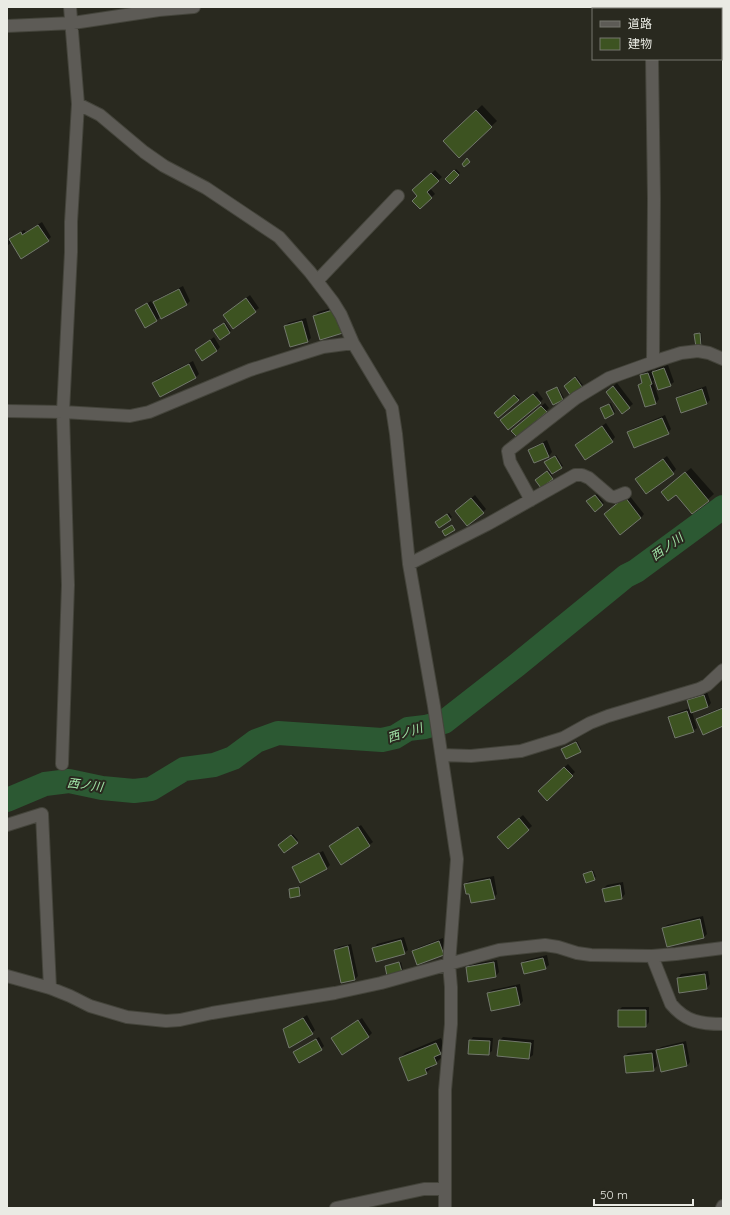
<svg xmlns="http://www.w3.org/2000/svg" width="730" height="1215" viewBox="0 0 730 1215" font-family="Quicksand,'Noto Sans JP',sans-serif">
	<rect width="100%" height="100%" fill="#29291f"/>
	<path fill="#0007" d="M482 105 497 121 459 157 445 141Z
		M456 169 460 173 450 182 447 179Z
		M435 170 442 177 430 188 435 194 420 208 419 196 414 190Z
		M42 222 51 237 48 240 12 242 7 246V236L10 240 24 230 26 232Z
		M183 286 190 301 187 304 161 316 157 320 137 310 151 301 153 304 157 299Z
		M250 295 259 308 233 327 224 315Z
		M339 306 346 329 314 316 318 312Z
		M306 318 311 338 308 341 285 327 288 323Z
		M225 322 231 331 220 338 216 329Z
		M701 332 702 344 701 345 695 334Z
		M214 337 220 347 217 351 196 350Z
		M193 361 199 374 196 377 160 395 154 383 157 379Z
		M668 365 674 382 670 385 655 380 653 381 659 399 656 403 646 406 639 385 643 381 641 376 644 372 652 370 653 372 656 369Z
		M576 376 583 385 571 394 565 386Z
		M617 383 633 404 623 412 610 389Z
		M706 386 710 400 707 403 681 412 677 398 681 395Z
		M558 387 564 398 563 399 549 391Z
		M537 391 543 399 540 402 505 417Z
		M516 395 520 398 498 416 495 413Z
		M545 403 549 408 546 411 516 427Z
		M611 403 615 412 614 414 602 407Z
		M665 415 671 429 668 433 628 432 632 429Z
		M606 423 615 437 612 441 576 445Z
		M547 440 552 452 549 456 534 462 529 450 533 447Z
		M556 455 563 466 551 474 553 477 552 479H538L550 470 547 461Z
		M667 456 676 469 673 473 640 476Z
		M691 468 714 494 693 513 676 493 668 487Z
		M597 494 604 503 595 511 588 501Z
		M475 495 486 509 483 512 460 507Z
		M629 495 644 514 641 518 605 514Z
		M449 513 452 517 439 526 438 520Z
		M707 692 711 703 708 707 692 712 697 728 693 731 669 717 673 714 690 708 688 701 691 697Z
		M723 707V725L697 719 701 716Z
		M577 741 581 749 580 751 564 748Z
		M568 764 575 772 548 799 540 791Z
		M523 815 532 826 508 847 502 833Z
		M361 825 373 842 369 845 330 846Z
		M293 834 298 840 285 852 281 844Z
		M323 851 330 865 327 868 300 881 293 867 296 864Z
		M593 870 596 877 587 882 584 874Z
		M494 876 497 894 494 898 470 893 465 884 469 881Z
		M623 882 625 894 622 898 603 889 607 885Z
		M300 886 301 894 300 895 290 889Z
		M703 916 707 934 704 937 663 928 667 925Z
		M404 937 408 950 404 953 374 948 377 944Z
		M443 938 447 951 444 954 418 964 413 951 417 948Z
		M351 944 358 976 355 979 335 950 338 947Z
		M547 955 549 965 545 968 522 963 526 960Z
		M497 960 499 972 496 976 467 968 470 964Z
		M401 962 403 970 402 971 386 967Z
		M708 971 710 984 707 988 680 992 678 978 681 974Z
		M520 984 523 1001 520 1004 488 993 492 990Z
		M622 1007H649V1022L646 1026 619 1010Z
		M307 1015 315 1030 312 1033 285 1029Z
		M362 1018 372 1033 368 1037 332 1038Z
		M319 1037 324 1046 321 1049 294 1053 298 1049Z
		M473 1037 493 1038 492 1051 488 1054 470 1041Z
		M503 1037 534 1040 533 1055 529 1058 498 1055 500 1040Z
		M441 1038 445 1048 440 1054 441 1058 436 1063 431 1065 432 1067 426 1073 400 1058 405 1053Z
		M686 1041 690 1062 687 1066 657 1050 661 1047Z
		M655 1050 657 1066 653 1070 625 1056 628 1053Z"/>
	<g fill="none" stroke-linecap="round" stroke-linejoin="round">
		<path stroke="#2c5933" stroke-width="24" d="M7 800 45 784 69 781 102 788 134 791 151 789 184 769 214 765 233 758 256 741 278 733 382 740 395 737 408 729 425 727 444 722 517 665 626 576 636 571 723 507"/>
	</g>
	<path fill="#3d5321" stroke="#72786c" d="M476 110 492 127 459 158 443 141Z
		M467 158 470 162 464 167 462 164Z
		M454 170 459 175 450 184 445 179Z
		M431 173 439 181 427 192 432 198 420 209 412 201 417 196 412 190Z
		M38 225 49 241 21 259 9 239 21 232 22 235Z
		M179 289 187 305 161 319 153 302Z
		M246 298 256 312 233 329 223 315Z
		M147 303 157 321 145 328 135 310Z
		M336 309 343 333 320 340 313 316Z
		M302 321 308 342 290 347 284 326Z
		M224 323 230 333 220 340 213 330Z
		M700 333 701 346 696 347 694 334Z
		M210 340 217 351 202 361 195 350Z
		M189 364 196 378 160 397 152 383Z
		M664 368 671 386 658 390 652 372Z
		M648 373 652 384 650 385 656 404 645 407 638 385 642 383 640 375Z
		M575 377 582 387 571 396 564 386Z
		M613 386 630 408 622 414 606 392Z
		M557 387 563 400 553 405 546 392Z
		M702 389 707 404 681 413 676 398Z
		M533 394 541 403 508 430 500 420Z
		M514 395 519 400 498 418 494 413Z
		M609 404 614 414 605 419 600 408Z
		M541 406 547 412 517 437 511 431Z
		M662 418 669 434 634 448 627 432Z
		M602 426 613 442 585 460 575 445Z
		M543 443 549 457 534 463 528 450Z
		M555 456 562 468 552 474 544 462Z
		M663 459 674 474 646 494 635 479Z
		M547 471 553 479 541 488 535 480Z
		M685 472 709 501 692 514 676 495 668 501 661 492Z
		M595 495 603 505 595 512 586 501Z
		M625 497 641 518 620 535 604 514Z
		M471 498 484 513 467 526 455 511Z
		M447 514 451 520 439 528 435 522Z
		M452 525 455 530 445 536 442 531Z
		M704 695 708 707 691 713 687 700Z
		M723 708V726L703 735 696 719Z
		M687 711 694 732 675 738 668 717Z
		M576 742 581 752 566 759 561 749Z
		M564 767 573 776 547 801 538 791Z
		M519 818 529 830 508 849 497 837Z
		M358 827 370 846 341 865 329 846Z
		M291 835 298 843 284 853 278 845Z
		M319 853 327 869 300 883 292 867Z
		M592 871 595 880 586 883 583 874Z
		M490 879 495 899 471 903 469 894H466L464 884Z
		M620 885 622 899 605 902 602 889Z
		M299 887 300 896 290 898 289 889Z
		M700 919 704 938 667 947 662 928Z
		M401 940 405 954 376 962 372 948Z
		M439 941 444 955 417 965 412 951Z
		M348 946 355 980 341 983 334 950Z
		M543 958 546 969 524 974 521 963Z
		M399 962 402 972 387 976 385 966Z
		M494 962 496 977 468 982 466 967Z
		M705 974 707 989 679 993 677 978Z
		M516 987 520 1005 491 1011 487 993Z
		M618 1010H646V1027H618Z
		M303 1018 313 1034 289 1048 283 1029Z
		M358 1020 369 1037 342 1055 331 1038Z
		M316 1039 322 1050 299 1063 293 1052Z
		M469 1040 490 1041 489 1055 468 1054Z
		M499 1040 531 1043 529 1059 497 1056Z
		M436 1043 441 1054 434 1057 437 1064 425 1069 427 1074 408 1081 399 1058Z
		M683 1044 687 1066 661 1072 656 1050Z
		M652 1053 654 1071 626 1073 624 1056Z"/>
	<g fill="none" stroke-linecap="round" stroke-linejoin="round">
		<defs>
			<path id="street" d="M652 9V7
				M7 26 73 23 159 10 194 7
				M652 59 654 199 653 362
				M78 104 100 115 144 152 164 166 206 188 279 237 310 272 333 302 341 315 353 343 392 408 396 434 409 564 434 706 457 859 449 964 451 987V1024L445 1090V1208
				M317 281 398 196
				M7 411 63 412 130 416 149 412 250 370 323 347 353 343
				M531 500 510 462 508 451 576 398 609 378 662 359 681 353 698 351 709 353 723 359
				M409 564 488 524 575 475H582L589 478 610 496 615 497 625 493
				M442 755 471 756 521 751 563 738 590 723 608 716 699 689 707 685 723 670
				M62 764 68 585 63 412 71 252V222L78 104 70 7
				M7 825 42 814 50 988
				M652 956 671 1004C686 1022 701 1024 723 1024
				M7 976 50 988 70 996 90 1006 127 1017 166 1021 180 1020 212 1013 335 993 381 983 499 950 545 945 558 947 577 953 591 955 652 956 676 954 723 948
				M336 1208 424 1189H445
				M722 1208 723 1206"/>
		</defs>
		<use href="#street" stroke="#44443b" stroke-width="14"/>
		<use href="#street" stroke="#5d5b56" stroke-width="12"/>
	</g>
	<g text-anchor="middle" stroke-width="4" stroke-linejoin="round" paint-order="stroke">
		<g font-size="12" font-style="italic" fill="#a0e4a7" stroke="#29291f">
			<text transform="translate(667 547) rotate(-36)" y="4">西ノ川</text>
			<text transform="translate(405 733) rotate(-18)" y="4">西ノ川</text>
			<text transform="translate(85 785) rotate(7)" y="4">西ノ川</text>
		</g>
	</g>
	<rect width="730" height="1215" fill="none" stroke="#eaebe4" stroke-width="16"/>
	<rect x="592" y="8" width="130" height="52" fill="#29291f" stroke="#76776e"/>
	<rect x="600" y="21" width="20" height="6" fill="#5d5b56" stroke="#76776e"/>
	<text x="628" y="28" font-size="12" fill="#eaebe4">道路</text>
	<rect x="600" y="38" width="20" height="12" fill="#3d5321" stroke="#76776e"/>
	<text x="628" y="48" font-size="12" fill="#eaebe4">建物</text>
	<path d="M594 1199v6h99v-6" fill="none" stroke="#eaebe4" stroke-width="2"/>
	<text x="600" y="1199" font-size="12" fill="#eaebe4" stroke="#29291f" stroke-width="3" paint-order="stroke">50 m</text>
</svg>
